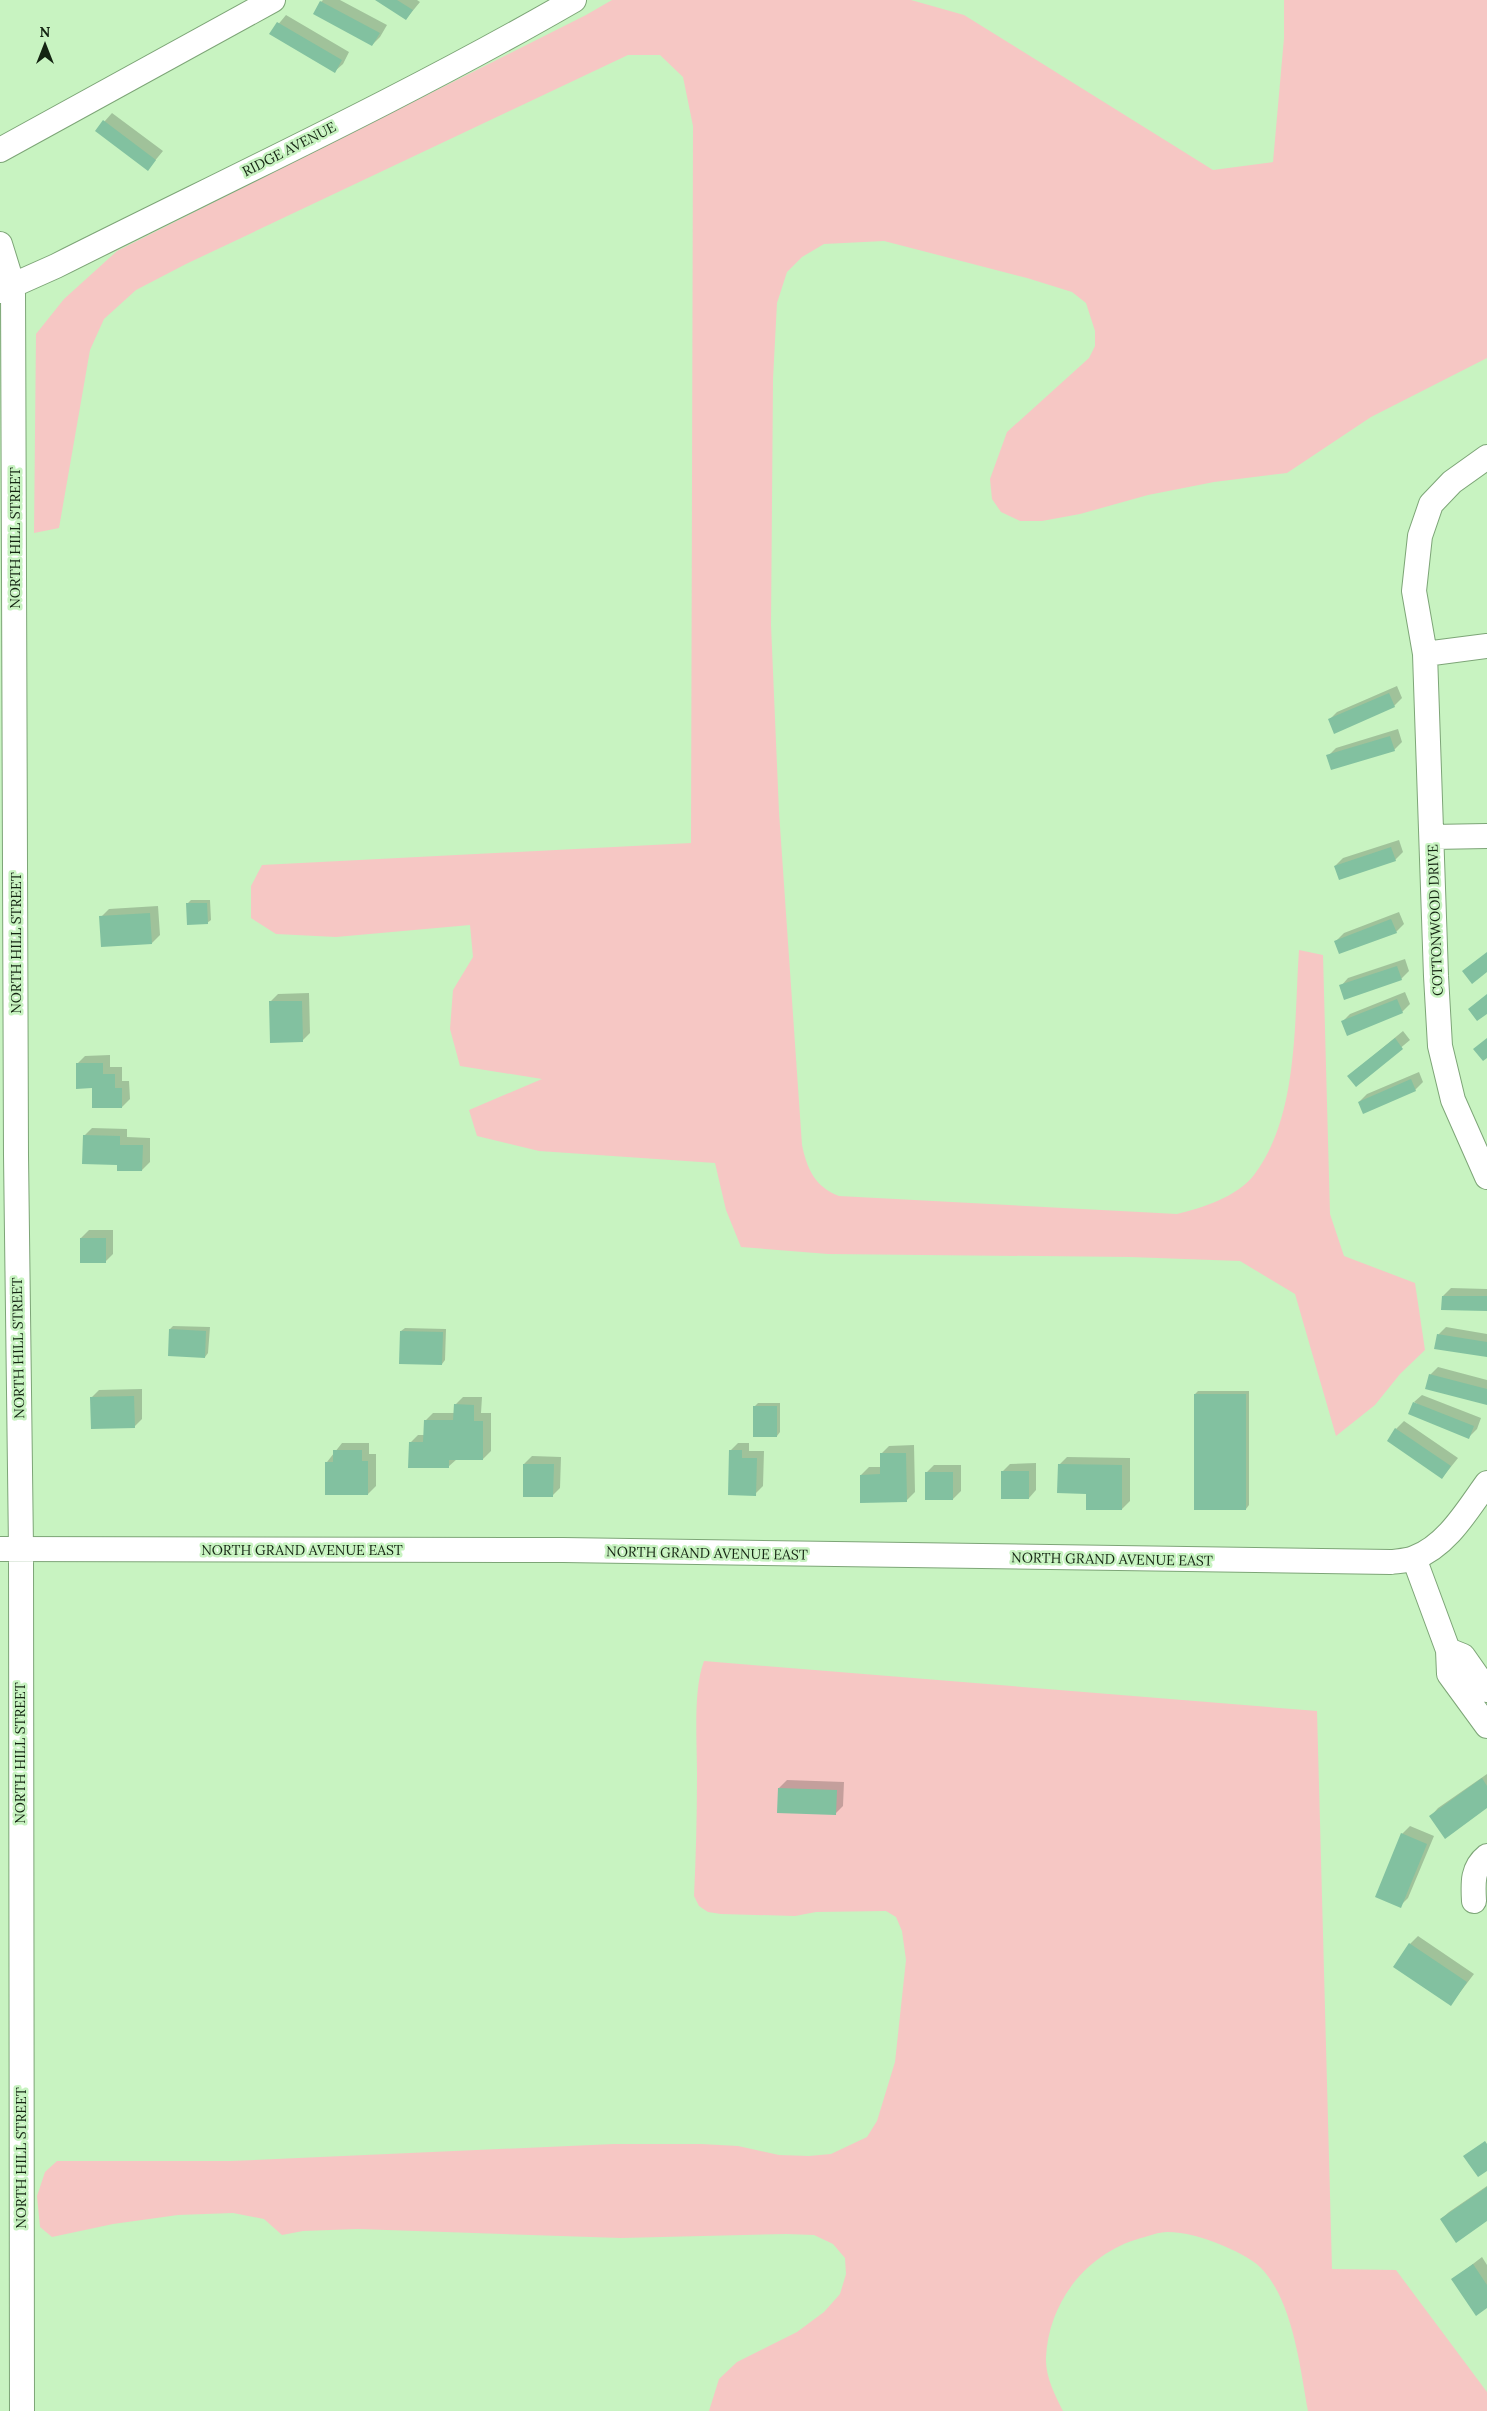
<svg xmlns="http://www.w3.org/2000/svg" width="1487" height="2411" viewBox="0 0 1487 2411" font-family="Lora,serif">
	<rect width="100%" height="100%" fill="#c8f3c1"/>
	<path fill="#f6c7c4" d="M612 0H911L964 15 1213 170 1273 162 1284 38V0H1487V358L1371 417 1287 473 1214 482 1148 495 1080 514 1042 521H1020L1001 512 992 499 990 479 1007 432 1089 358 1095 346V331L1086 303 1072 292 1027 278 884 241 824 244 802 257 787 272 777 303 773 379 771 625 779 812 802 1145C807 1169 815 1187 839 1196L1177 1214C1202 1208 1237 1197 1254 1175 1299 1116 1294 1020 1299 950L1323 955 1330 1214 1344 1256 1415 1283 1425 1350 1400 1374 1375 1405 1336 1436 1295 1294 1240 1261 1130 1257 828 1254 741 1247 726 1210 715 1163 539 1151 477 1136 469 1110 542 1079 460 1066 450 1029 453 990 473 957 470 925 336 937 276 934 251 918V886L262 865 691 843 693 126 683 77 660 55H628L186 264 136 290 104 319 90 350 59 528 34 533 36 334 64 299 117 251 586 15Z
		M704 1661 1317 1711 1332 2269 1396 2270 1487 2392V2411H1308C1300 2367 1293 2301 1261 2268 1250 2257 1233 2250 1219 2244 1202 2237 1185 2232 1167 2232 1159 2232 1149 2236 1141 2238 1087 2253 1049 2301 1046 2357 1045 2376 1055 2395 1063 2411H709L719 2379 737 2362 797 2332 824 2312 840 2294 846 2274 845 2258 833 2244 814 2235 786 2234 621 2238 358 2229 303 2231 282 2235 264 2219 233 2213 178 2215 113 2224 52 2237 40 2227 37 2196 45 2172 57 2161H231L614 2144H701L738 2146 779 2155 809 2156 831 2154 867 2137 877 2121 895 2062 906 1960 902 1931 896 1917 886 1911 816 1912 795 1916 721 1914 708 1912 699 1906 694 1896C696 1855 697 1814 697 1773 697 1741 693 1690 704 1661Z"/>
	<path fill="#0003" d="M323 0H340L387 25 380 37 372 45 321 2Z
		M377 0H417L420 2 406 19Z
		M286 15 349 52 343 64 335 71 271 33Z
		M112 113 163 151 148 169 97 130Z
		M1397 686 1402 698 1394 706 1329 720 1337 712Z
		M1398 729 1402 742 1394 750 1328 756 1336 748Z
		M1399 840 1403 852 1395 860 1335 866 1343 858Z
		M191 900H210L211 920 207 923 187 904Z
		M158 906 160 935 152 943 101 917 109 909Z
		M1399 912 1404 924 1396 932 1336 941 1344 933Z
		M1405 959 1409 971 1401 979 1341 986 1348 978Z
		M1405 992 1410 1004 1402 1012 1343 1021 1350 1014Z
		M309 993 310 1033 302 1041 270 1002 278 994Z
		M1403 1031 1410 1040 1356 1085 1357 1069Z
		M110 1055V1067H122V1081H129L130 1099 122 1107 93 1087 77 1064 85 1056Z
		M1419 1072 1423 1082 1415 1090 1359 1102 1367 1094Z
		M92 1128 127 1129V1137L150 1138V1162L142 1170 118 1164 84 1136Z
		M89 1230H113V1254L105 1262 81 1238Z
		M1451 1288 1487 1289V1309L1443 1296Z
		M173 1326 210 1327 208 1353 205 1357 170 1329Z
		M1446 1327 1487 1334V1356L1438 1335Z
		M405 1328 446 1329 445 1360 442 1364 401 1331Z
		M1438 1367 1487 1380V1403L1430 1375Z
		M142 1389V1419L134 1427 91 1398 99 1390Z
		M1198 1391H1249V1505L1246 1509 1195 1394Z
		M1422 1395 1481 1418 1477 1429 1469 1437 1414 1402Z
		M463 1397H482L481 1413H491V1451L483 1459H457L448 1467 410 1443 418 1435H425V1421L433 1413H455V1405Z
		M758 1403H780V1432L777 1436 754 1407Z
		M1404 1421 1458 1458 1442 1478 1396 1429Z
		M342 1443H369V1454H376V1486L368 1494 327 1462Z
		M738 1443H749V1451H764L763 1486 755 1494 730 1451Z
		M914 1445 915 1492 907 1500 861 1475 869 1467H881V1454L889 1446Z
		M532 1456 561 1457 560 1488 552 1496 524 1464Z
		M1067 1457 1130 1458V1501L1122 1509 1088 1493 1059 1465Z
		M1036 1463V1490L1029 1498 1002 1472 1010 1464Z
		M934 1465H961V1491L953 1499 926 1473Z
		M1487 1774V1807L1431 1816 1438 1808Z
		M787 1780 844 1782 843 1806 835 1814 779 1788Z
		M1410 1826 1434 1836 1408 1898 1400 1906 1402 1834Z
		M1418 1936 1474 1974 1451 2004 1410 1944Z
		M1487 2186V2220L1441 2219 1449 2212Z
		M1482 2257 1487 2265V2307L1452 2280Z"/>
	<path fill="#82c1a0" d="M375 0H397L413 10 406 20Z
		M320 1 380 33 372 46 313 14Z
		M277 22 342 60 335 73 269 34Z
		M103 120 156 160 148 171 95 131Z
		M1389 693 1395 707 1334 734 1328 719Z
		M1390 736 1395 751 1331 770 1326 755Z
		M1391 847 1396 861 1339 880 1334 866Z
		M186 903H207L208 924 187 925Z
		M150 913 152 944 101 947 99 916Z
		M1391 919 1397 933 1339 954 1334 941Z
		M1487 952V972L1472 984 1462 971Z
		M1397 966 1402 980 1344 1000 1339 985Z
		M1487 994V1014L1477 1021 1468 1009Z
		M1397 999 1403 1013 1347 1036 1341 1021Z
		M269 1001H302L303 1042 270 1043Z
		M1395 1038 1403 1049 1356 1087 1347 1076Z
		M1487 1038V1058L1483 1061 1473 1049Z
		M76 1063H103V1074H115V1088H122V1108H92V1088L76 1089Z
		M1411 1079 1416 1091 1363 1114 1358 1102Z
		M83 1135 120 1136V1145H143L142 1171H117V1165L82 1164Z
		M80 1238H106V1263H80Z
		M1442 1296H1487V1311L1441 1310Z
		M169 1329 206 1331 205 1358 168 1356Z
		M400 1331 443 1332 442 1365 399 1364Z
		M1437 1334 1487 1342V1357L1434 1349Z
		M1429 1374 1487 1389V1405L1425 1389Z
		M1194 1394H1246V1510H1194Z
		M134 1396 135 1428 91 1429 90 1397Z
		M1413 1402 1474 1426 1469 1439 1408 1414Z
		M454 1404 474 1405V1421H483V1460H449V1468H408L409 1442H423L424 1420H453Z
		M753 1406H777V1437H753Z
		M1395 1428 1451 1466 1442 1479 1387 1441Z
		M333 1450H362V1461H368V1495H325V1462H333Z
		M729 1450H742V1458H757L756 1496 728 1495Z
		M880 1453H906L907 1502 860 1503V1475L880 1474Z
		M523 1464H554L553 1497H523Z
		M1058 1464 1122 1465V1510H1086V1494L1057 1493Z
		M1001 1471H1029V1499H1001Z
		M925 1472H953V1500H925Z
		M1482 1778 1487 1786V1808L1445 1839 1429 1816Z
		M778 1788 837 1790 836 1815 777 1813Z
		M1401 1833 1427 1844 1401 1908 1375 1897Z
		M1409 1943 1467 1982 1451 2006 1393 1967Z
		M1485 2141 1487 2144V2171L1478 2177 1463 2156Z
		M1487 2187V2221L1456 2243 1440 2219Z
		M1473 2264 1487 2285V2308L1476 2316 1451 2279Z"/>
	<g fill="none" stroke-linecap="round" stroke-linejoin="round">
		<defs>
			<path id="minor" d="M0 150 273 0
				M0 244 13 286 16 1155 21 1549 22 2411
				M0 291 56 266C229 179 406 97 574 0
				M1487 457 1452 482 1431 504 1420 536 1414 591 1425 654 1436 976 1440 1046 1453 1100 1487 1177
				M1425 654 1487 646
				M1432 837 1487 836
				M0 1549 563 1550 1391 1562C1398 1561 1407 1561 1414 1558 1447 1546 1468 1509 1487 1483
				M1414 1558 1448 1650 1449 1674 1487 1726
				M1448 1650 1463 1656 1487 1690
				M1474 1901C1473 1883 1472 1868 1487 1856"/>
		</defs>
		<use href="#minor" stroke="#7da577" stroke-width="26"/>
		<use href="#minor" stroke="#fff" stroke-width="24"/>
	</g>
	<g text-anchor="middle" stroke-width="5" stroke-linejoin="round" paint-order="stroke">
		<g font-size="14" fill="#142412" stroke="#c8f3c1">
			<text transform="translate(289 149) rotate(-27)" y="5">RIDGE AVENUE</text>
			<text transform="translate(15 538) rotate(-90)" y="5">NORTH HILL STREET</text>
			<text transform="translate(1435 920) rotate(-92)" y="5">COTTONWOOD DRIVE</text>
			<text transform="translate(16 943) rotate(-90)" y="5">NORTH HILL STREET</text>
			<text transform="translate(18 1348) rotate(-91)" y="5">NORTH HILL STREET</text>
			<text x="302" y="1555">NORTH GRAND AVENUE EAST</text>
			<text transform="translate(707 1553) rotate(1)" y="5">NORTH GRAND AVENUE EAST</text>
			<text transform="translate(1112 1559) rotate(1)" y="5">NORTH GRAND AVENUE EAST</text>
			<text transform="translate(20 1753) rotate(-90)" y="5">NORTH HILL STREET</text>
			<text transform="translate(21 2158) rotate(-90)" y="5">NORTH HILL STREET</text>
		</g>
	</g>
	<g transform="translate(45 45)" stroke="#c8f3c1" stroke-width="4" paint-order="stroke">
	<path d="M0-4L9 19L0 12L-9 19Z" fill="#142412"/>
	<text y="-8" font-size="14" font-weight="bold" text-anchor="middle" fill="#142412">N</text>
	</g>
</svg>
